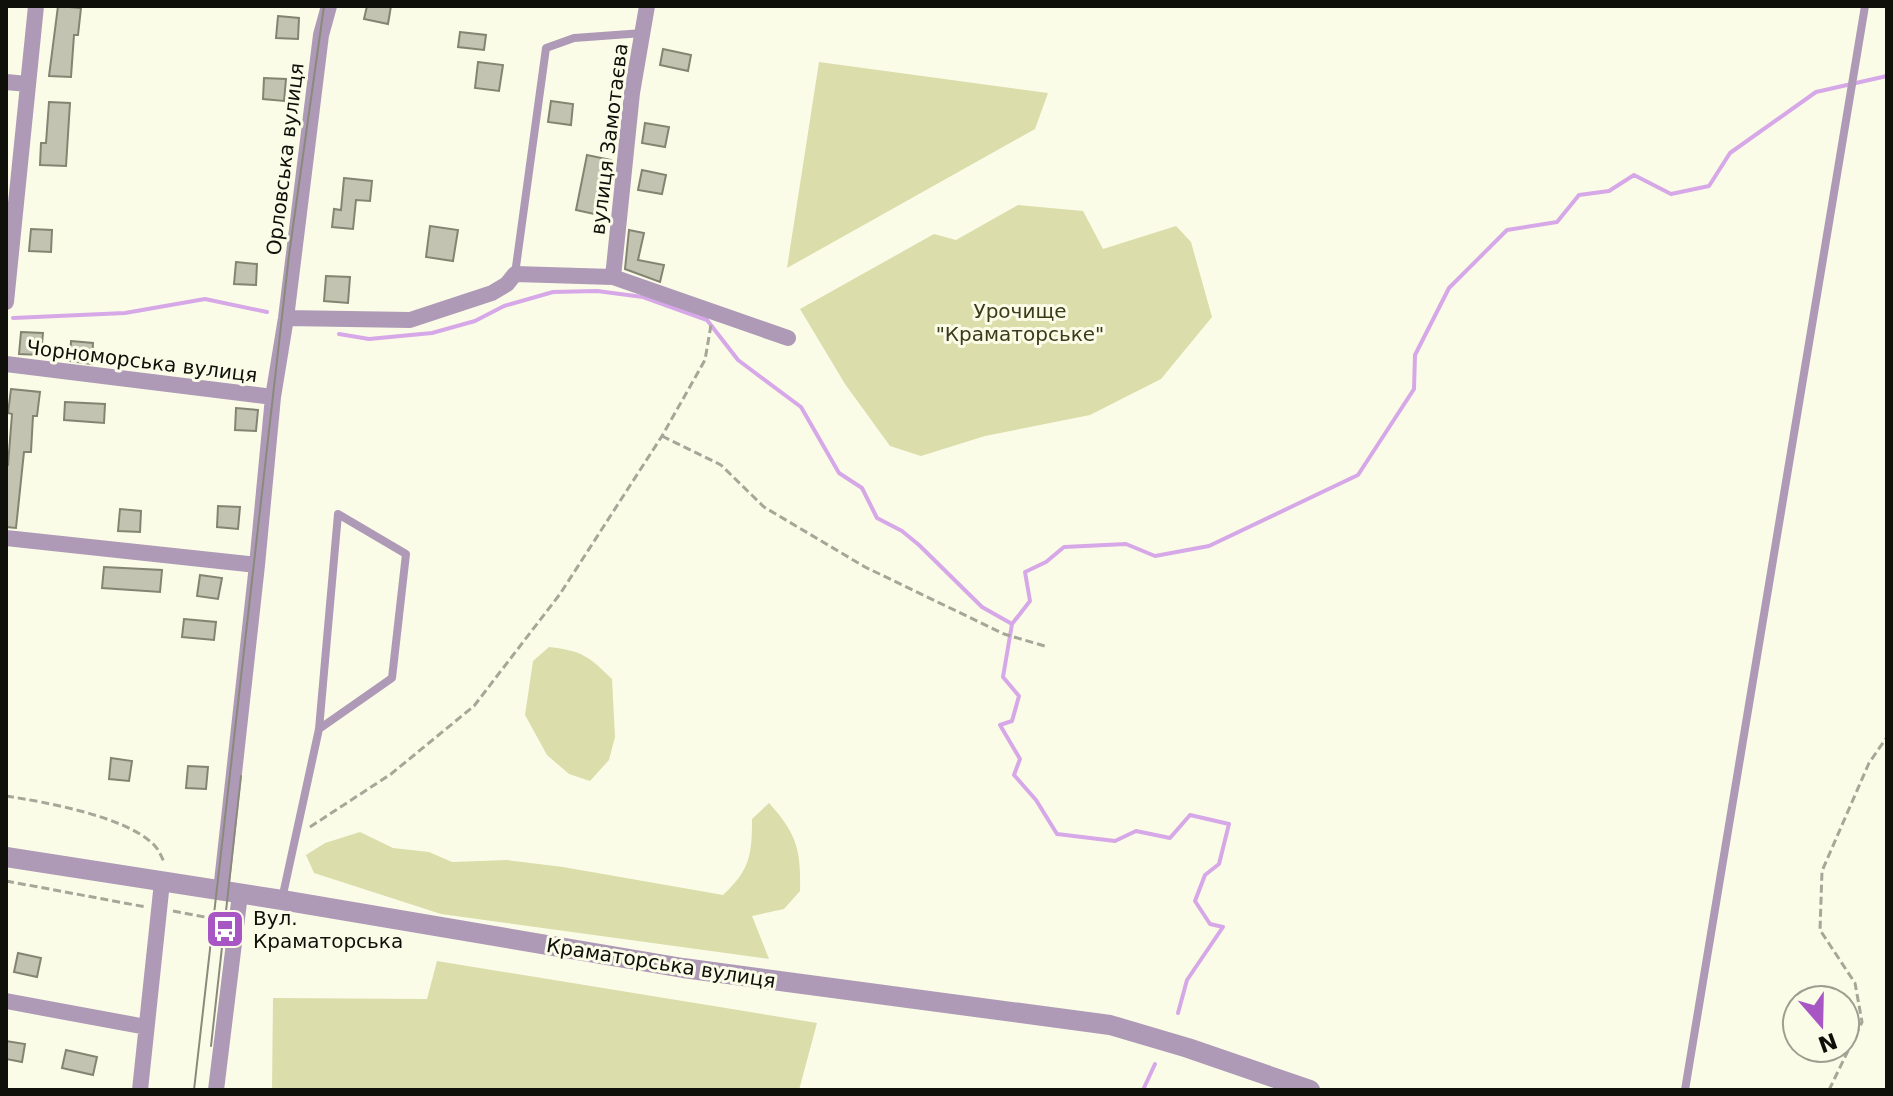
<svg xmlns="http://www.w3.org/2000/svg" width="1893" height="1096" viewBox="0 0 1893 1096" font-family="'DejaVu Sans',sans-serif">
	<rect width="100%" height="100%" fill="#fbfce8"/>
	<path fill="#dbddab" d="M819 62 1048 93 1035 129 787 268Z
		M1018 205 1083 211 1103 249 1176 226 1191 242 1212 317 1161 379 1090 415 985 436 921 456 890 446 845 384 800 309 934 234 956 240Z
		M549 647C583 651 588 656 612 679L615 737 609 760 590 781 569 774 547 755 525 715 533 661Z
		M769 803C797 834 801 850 800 891L784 909 752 916 769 959 441 914 314 873 306 855 325 843 360 832 393 848 429 852 452 862 507 860 563 867 723 895C750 870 752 855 752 819Z
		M437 961 817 1023 799 1090H272L273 998 427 999Z"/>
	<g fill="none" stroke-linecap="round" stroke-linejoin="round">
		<path stroke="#d6a8e7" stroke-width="4" d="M13 318 125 313 205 299 267 312
			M339 334 369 339 432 333 475 321 504 306 553 292 597 291 643 297 707 320 738 360 801 407 839 473 862 488 877 518 902 531 919 545 982 607 1012 624
			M1178 1013 1187 980 1223 927 1210 924 1195 901 1205 875 1219 864 1229 824 1190 815 1170 838 1136 831 1115 841 1057 834 1036 800 1014 775 1020 759 1000 725 1012 721 1019 696 1003 677 1012 624 1030 601 1025 572 1046 562 1064 547 1126 544 1155 556 1209 546 1358 475 1414 389 1415 355 1449 288 1507 230 1557 222 1579 195 1609 191 1634 175 1671 194 1709 186 1730 153 1816 92 1887 76
			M1143 1090 1155 1064"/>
	</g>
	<path fill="#c2c3b0" stroke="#838472" stroke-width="2" d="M58 6 81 8 78 35H74L71 77 49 76Z
		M367 6H391L388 24 364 19Z
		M278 16 299 18 298 39 276 38Z
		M460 32 486 35 484 50 458 47Z
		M663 49 691 55 688 71 660 65Z
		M478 62 503 65 499 91 475 88Z
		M264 78 286 79 284 101 263 99Z
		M551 101 573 104 571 125 548 122Z
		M49 102 70 103 66 166 40 165 41 143H46Z
		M645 123 669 127 665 147 642 143Z
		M587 155 611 160 599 215 576 210Z
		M642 170 666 175 662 194 638 190Z
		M344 178 372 181 370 201 356 200 353 229 332 227 334 209 341 210Z
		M430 226 458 230 453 261 426 257Z
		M31 229 52 230 51 252 29 251Z
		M629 230 644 233 638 260 664 265 660 282 625 269Z
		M236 262 257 264 256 285 234 284Z
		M326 276 350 277 348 303 324 301Z
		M21 332 43 333 41 355 19 354Z
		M71 341 93 343 92 364 70 361Z
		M11 389 40 392 37 416H33L31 452H24L16 528 6 527V465H8L12 414 8 413Z
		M65 402 105 404 104 423 64 420Z
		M236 408 258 410 256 431 235 430Z
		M218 506 240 507 238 529 217 527Z
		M120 509 141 511 140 532 118 531Z
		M104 567 162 570 160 592 102 588Z
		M200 575 222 578 218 599 197 596Z
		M184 619 216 622 214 640 182 637Z
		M111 758 132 761 129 781 109 779Z
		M188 766 208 767 206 789 186 788Z
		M18 953 41 958 37 977 14 972Z
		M6 1041 25 1044 22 1062 6 1059Z
		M66 1050 97 1057 93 1075 62 1068Z"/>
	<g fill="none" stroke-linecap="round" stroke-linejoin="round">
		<path stroke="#a6a798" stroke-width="3" stroke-dasharray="8 4" stroke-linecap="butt" d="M662 436 721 465 764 507 865 567 1004 634 1048 647
			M6 796C45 802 123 816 152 843 159 849 161 856 165 864
			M310 827 391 774 474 706 560 594 662 436 705 360 711 325
			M6 881 146 907
			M173 911 221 920
			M1829 1090 1862 1022 1855 983 1820 930 1822 871 1869 763 1887 737"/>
		<path stroke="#ae9ab6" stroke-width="8" d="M515 274 546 48 574 38 643 33
			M282 899 319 729 338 514 406 554 392 678 319 729
			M1685 1090 1865 6"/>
		<path stroke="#ae9ab6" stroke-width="16" d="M6 82 27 84
			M613 277 632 93 647 6
			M6 302 36 6
			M286 318 410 320 492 293 507 284 515 274 613 277 788 338
			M6 364 273 397
			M6 538 257 565
			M221 891 257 565 273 397 286 318 321 35 329 6
			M6 1001 146 1027
			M140 1090 162 882
			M216 1090 240 894"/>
		<path stroke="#ae9ab6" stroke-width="20" d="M6 857 282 900 683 968 1110 1025 1188 1048 1310 1090"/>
		<path stroke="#898a7c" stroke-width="2" d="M211 1046 241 776
			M194 1090 289 255 324 6"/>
	</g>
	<defs>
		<symbol id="bus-square" viewBox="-11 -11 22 22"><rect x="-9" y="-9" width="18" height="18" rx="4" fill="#a956c5" stroke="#fbfce8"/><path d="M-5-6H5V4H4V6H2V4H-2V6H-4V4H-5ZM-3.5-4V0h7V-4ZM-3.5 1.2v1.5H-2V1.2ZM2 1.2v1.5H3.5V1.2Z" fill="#fff"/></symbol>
	</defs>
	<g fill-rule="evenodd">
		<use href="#bus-square" x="203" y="907" width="44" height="44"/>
	</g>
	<g text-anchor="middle" stroke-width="6" stroke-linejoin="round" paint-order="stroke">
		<g font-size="20" fill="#0f1009" stroke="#fbfce8">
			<text transform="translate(609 139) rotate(-83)" y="7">вулиця Замотаєва</text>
			<text transform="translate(285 159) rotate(-83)" y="7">Орловська вулиця</text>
			<text transform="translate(142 361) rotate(7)" y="7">Чорноморська вулиця</text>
			<text transform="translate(661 963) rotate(9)" y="7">Краматорська вулиця</text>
		</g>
		<g font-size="20" fill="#3a3b19" stroke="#fbfce8">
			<text x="1020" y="318">Урочище<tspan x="1020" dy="23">"Краматорське"</tspan></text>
		</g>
		<g font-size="20" fill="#0f1009" stroke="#fbfce8" text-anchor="start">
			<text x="253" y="925">Вул.<tspan x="253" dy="23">Краматорська</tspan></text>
		</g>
	</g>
	<rect width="1893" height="1096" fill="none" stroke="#0f1009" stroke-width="16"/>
	<g transform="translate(1821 1024) rotate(160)"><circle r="38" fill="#fbfce8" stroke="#9d9e8f" stroke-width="2"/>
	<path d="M0-6L14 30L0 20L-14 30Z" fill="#a956c5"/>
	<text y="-12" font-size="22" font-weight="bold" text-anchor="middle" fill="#0f1009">N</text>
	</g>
</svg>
